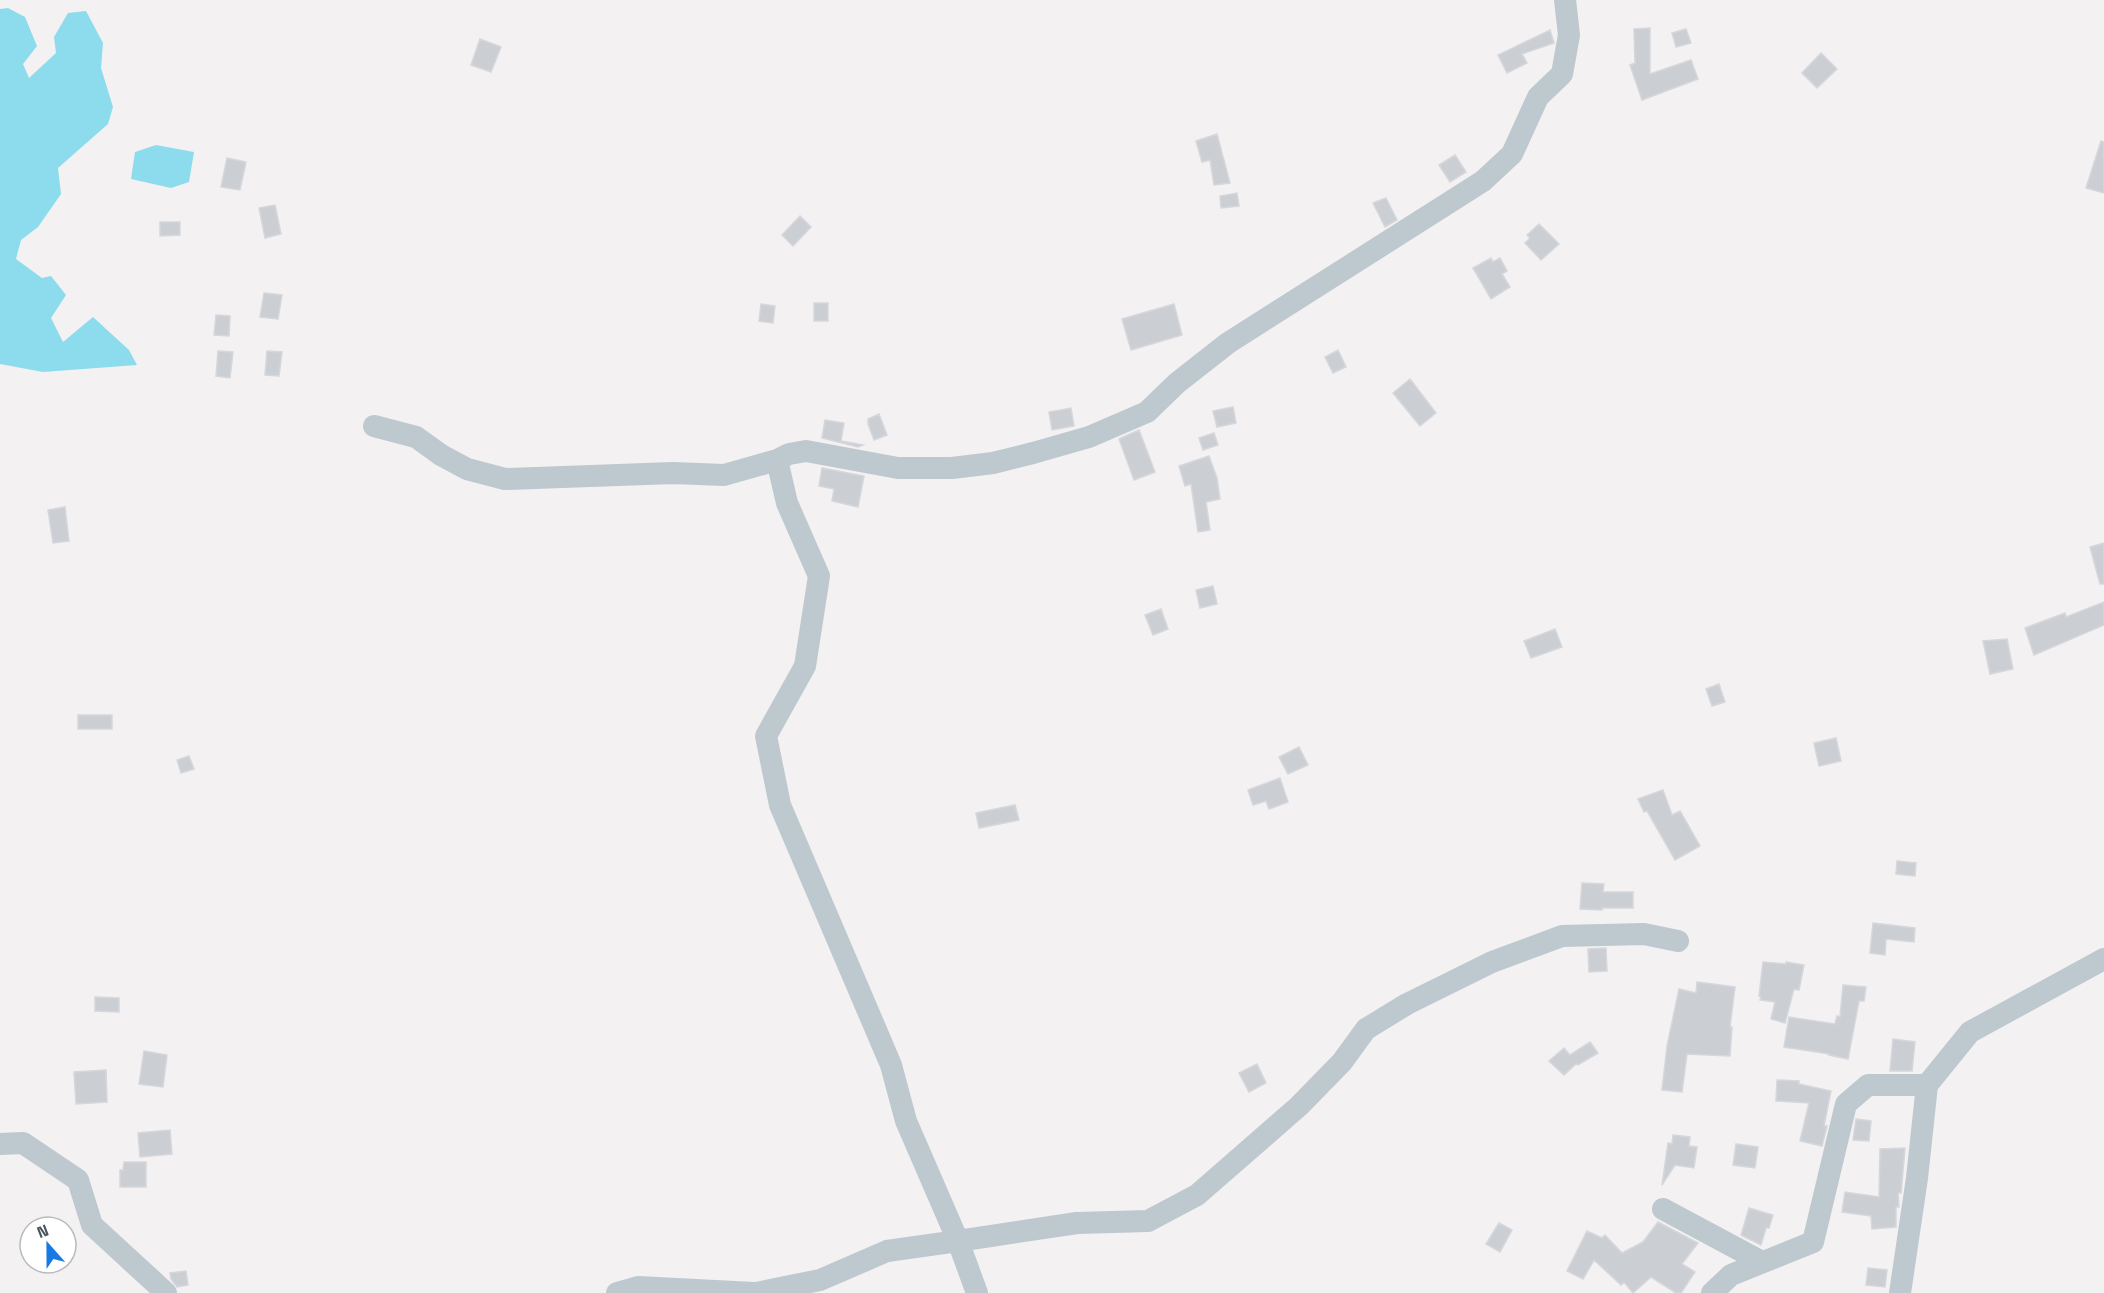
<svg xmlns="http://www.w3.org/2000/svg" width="2104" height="1293" viewBox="0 0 2104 1293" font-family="'Space Grotesk',sans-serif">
	<rect width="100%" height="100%" fill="#f3f1f1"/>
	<path fill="#8ddced" d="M8 8 25 17 37 46 23 64 29 78 56 53 54 37 68 13 86 11 103 43 101 68 113 107 108 124 58 168 61 194 38 227 21 240 16 259 42 278 51 276 66 295 51 318 63 342 93 317 129 350 137 365 43 372 0 364V9Z
		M156 145 194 152 189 182 171 188 131 179 135 152Z"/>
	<path fill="#cbced3" stroke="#d5d7dc" stroke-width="1.5" d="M1650 28V74L1691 60 1698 79 1642 100 1630 65 1635 63 1634 29Z
		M1686 29 1691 43 1676 47 1672 33Z
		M1550 30 1554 43 1522 54 1527 63 1507 73 1498 55Z
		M480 39 501 47 491 72 471 65Z
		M1821 53 1837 69 1817 88 1802 73Z
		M1217 134 1230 183 1214 185 1210 160 1202 162 1196 141Z
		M2101 141 2104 142V193L2086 188Z
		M1455 155 1466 172 1450 182 1439 165Z
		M227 158 246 162 240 190 221 187Z
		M1237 193 1239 206 1221 208 1220 196Z
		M1386 198 1397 220 1385 227 1373 203Z
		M275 205 281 234 265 238 259 208Z
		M800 216 811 227 793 246 782 235Z
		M160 222H180V235L160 236Z
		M1539 224 1559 244 1541 260 1525 243 1530 238 1527 235Z
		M1491 258 1493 262 1500 258 1507 271 1502 274 1510 287 1491 299 1473 268Z
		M264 293 282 295 278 319 260 317Z
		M814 303H828V321H814Z
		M761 304 775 306 773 323 759 321Z
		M1174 304 1182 335 1131 350 1122 319Z
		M216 315 230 316 229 336 214 335Z
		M1338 350 1346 367 1333 373 1325 357Z
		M218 351 233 352 230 378 216 376Z
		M267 351 282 352 279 376 265 375Z
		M1410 379 1436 413 1420 426 1393 393Z
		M1233 407 1236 423 1217 427 1213 411Z
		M1071 408 1074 426 1052 430 1049 412Z
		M879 414 887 435 874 440 868 424V419Z
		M825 420 844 423 841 441 863 445 858 447 822 438Z
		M1139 430 1155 472 1134 480 1119 439Z
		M1214 433 1218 445 1203 450 1199 438Z
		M1209 456 1217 478 1220 499 1206 502 1210 530 1198 532 1191 484 1185 486 1179 466Z
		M822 468 864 476 858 507 832 501 834 489 819 486Z
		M65 507 69 541 53 543 48 510Z
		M2104 543V584H2100L2090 547Z
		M1213 586 1217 604 1200 608 1196 590Z
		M2104 602V625L2034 655 2025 628 2065 613 2066 617Z
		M1161 609 1168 629 1153 635 1145 615Z
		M1555 629 1562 647 1531 658 1524 641Z
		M2007 639 2013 669 1990 674 1983 641Z
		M1719 684 1725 702 1712 706 1706 689Z
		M78 715H112V729H78Z
		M1836 738 1841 761 1819 766 1814 743Z
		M1299 747 1308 765 1288 774 1279 757Z
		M189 756 194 769 181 773 177 760Z
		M1280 778 1288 802 1269 809 1266 801 1253 805 1248 790Z
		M1663 790 1672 815 1680 811 1700 846 1675 860 1647 811 1644 812 1638 799Z
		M1015 805 1019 820 979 828 976 813Z
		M1897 861 1916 863 1915 876 1896 874Z
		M1582 883 1604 884 1603 892H1633V908H1602V910L1580 909Z
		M1873 923 1915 928 1914 942 1886 939 1885 955 1870 953Z
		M1606 948 1607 971 1589 972 1588 949Z
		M1763 962 1786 964V962L1804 965 1799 990 1794 989 1785 1023 1771 1019 1775 1002 1760 1000 1761 997 1759 996Z
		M1697 982 1735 987 1730 1027H1732L1730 1056 1687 1054 1682 1092 1662 1090 1667 1046 1679 989 1696 993Z
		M1843 985 1866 987 1864 1001H1859L1848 1059 1829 1055 1830 1054 1784 1047 1789 1017 1835 1024 1837 1016 1840 1017Z
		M95 997 119 998V1012L95 1011Z
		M1893 1039 1915 1042 1912 1071H1890Z
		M1590 1042 1598 1053 1578 1065 1576 1064 1564 1075 1549 1061 1564 1048 1570 1055Z
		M144 1051 167 1055 163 1087 139 1084Z
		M1257 1064 1266 1083 1249 1092 1239 1073Z
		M106 1070 107 1102 76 1104 74 1072Z
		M1777 1080 1799 1081V1084L1831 1091 1824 1126H1827L1822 1146 1800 1141 1809 1103 1776 1101Z
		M1856 1119 1871 1121 1869 1141 1853 1140Z
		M170 1130 172 1154 140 1157 138 1133Z
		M1673 1135 1690 1137 1689 1146 1697 1147 1694 1168 1675 1165 1662 1185 1668 1143 1672 1144Z
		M1736 1144 1758 1147 1755 1168 1733 1165Z
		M1905 1148 1901 1193H1898L1899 1207H1896V1227L1872 1229 1871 1216 1842 1212 1845 1192 1879 1197 1880 1149Z
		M124 1162H146V1187H120V1170H123Z
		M1749 1208 1773 1215 1769 1228H1766L1761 1245 1741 1235Z
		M1658 1222 1698 1243 1682 1264 1695 1272 1681 1293H1676L1651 1277 1633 1293 1624 1282 1621 1285 1594 1260 1583 1279 1567 1271 1587 1231 1602 1238 1605 1235 1622 1253 1643 1242Z
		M1499 1223 1512 1230 1500 1252 1486 1244Z
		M1868 1268 1887 1270 1885 1287 1866 1285Z
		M186 1271 188 1285 177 1287 171 1279 170 1273Z"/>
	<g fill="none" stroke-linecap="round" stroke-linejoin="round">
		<path stroke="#bec8cf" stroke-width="22" d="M374 426 416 437 441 455 467 469 505 479 673 473 724 475 777 460 789 454 806 451 898 468H952L993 463 1033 453 1089 437 1147 412 1177 383 1228 343 1483 181 1512 154 1538 97 1562 74 1569 35 1565 0
			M777 460 787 503 819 576 805 666 766 736 780 805 891 1065 906 1121 958 1241 1077 1223 1148 1221 1197 1195 1299 1106 1342 1062 1366 1029 1407 1004 1492 962 1562 936 1644 934 1678 941
			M0 1144 23 1143 78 1180 92 1225 166 1293
			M1663 1209 1762 1262
			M617 1293 638 1287 754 1293
			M756 1293 820 1280 887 1251 958 1241 977 1293
			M1712 1293 1731 1275 1813 1242 1846 1104 1868 1085H1927L1970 1032 2104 959
			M1900 1293 1917 1178 1927 1085"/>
	</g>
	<g transform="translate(48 1245) rotate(339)"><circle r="28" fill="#ffffff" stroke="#b6bbbf" stroke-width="1.5"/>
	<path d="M0-4.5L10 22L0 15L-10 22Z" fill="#1879e5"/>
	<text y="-9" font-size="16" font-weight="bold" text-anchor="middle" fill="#48555e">N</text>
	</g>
</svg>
